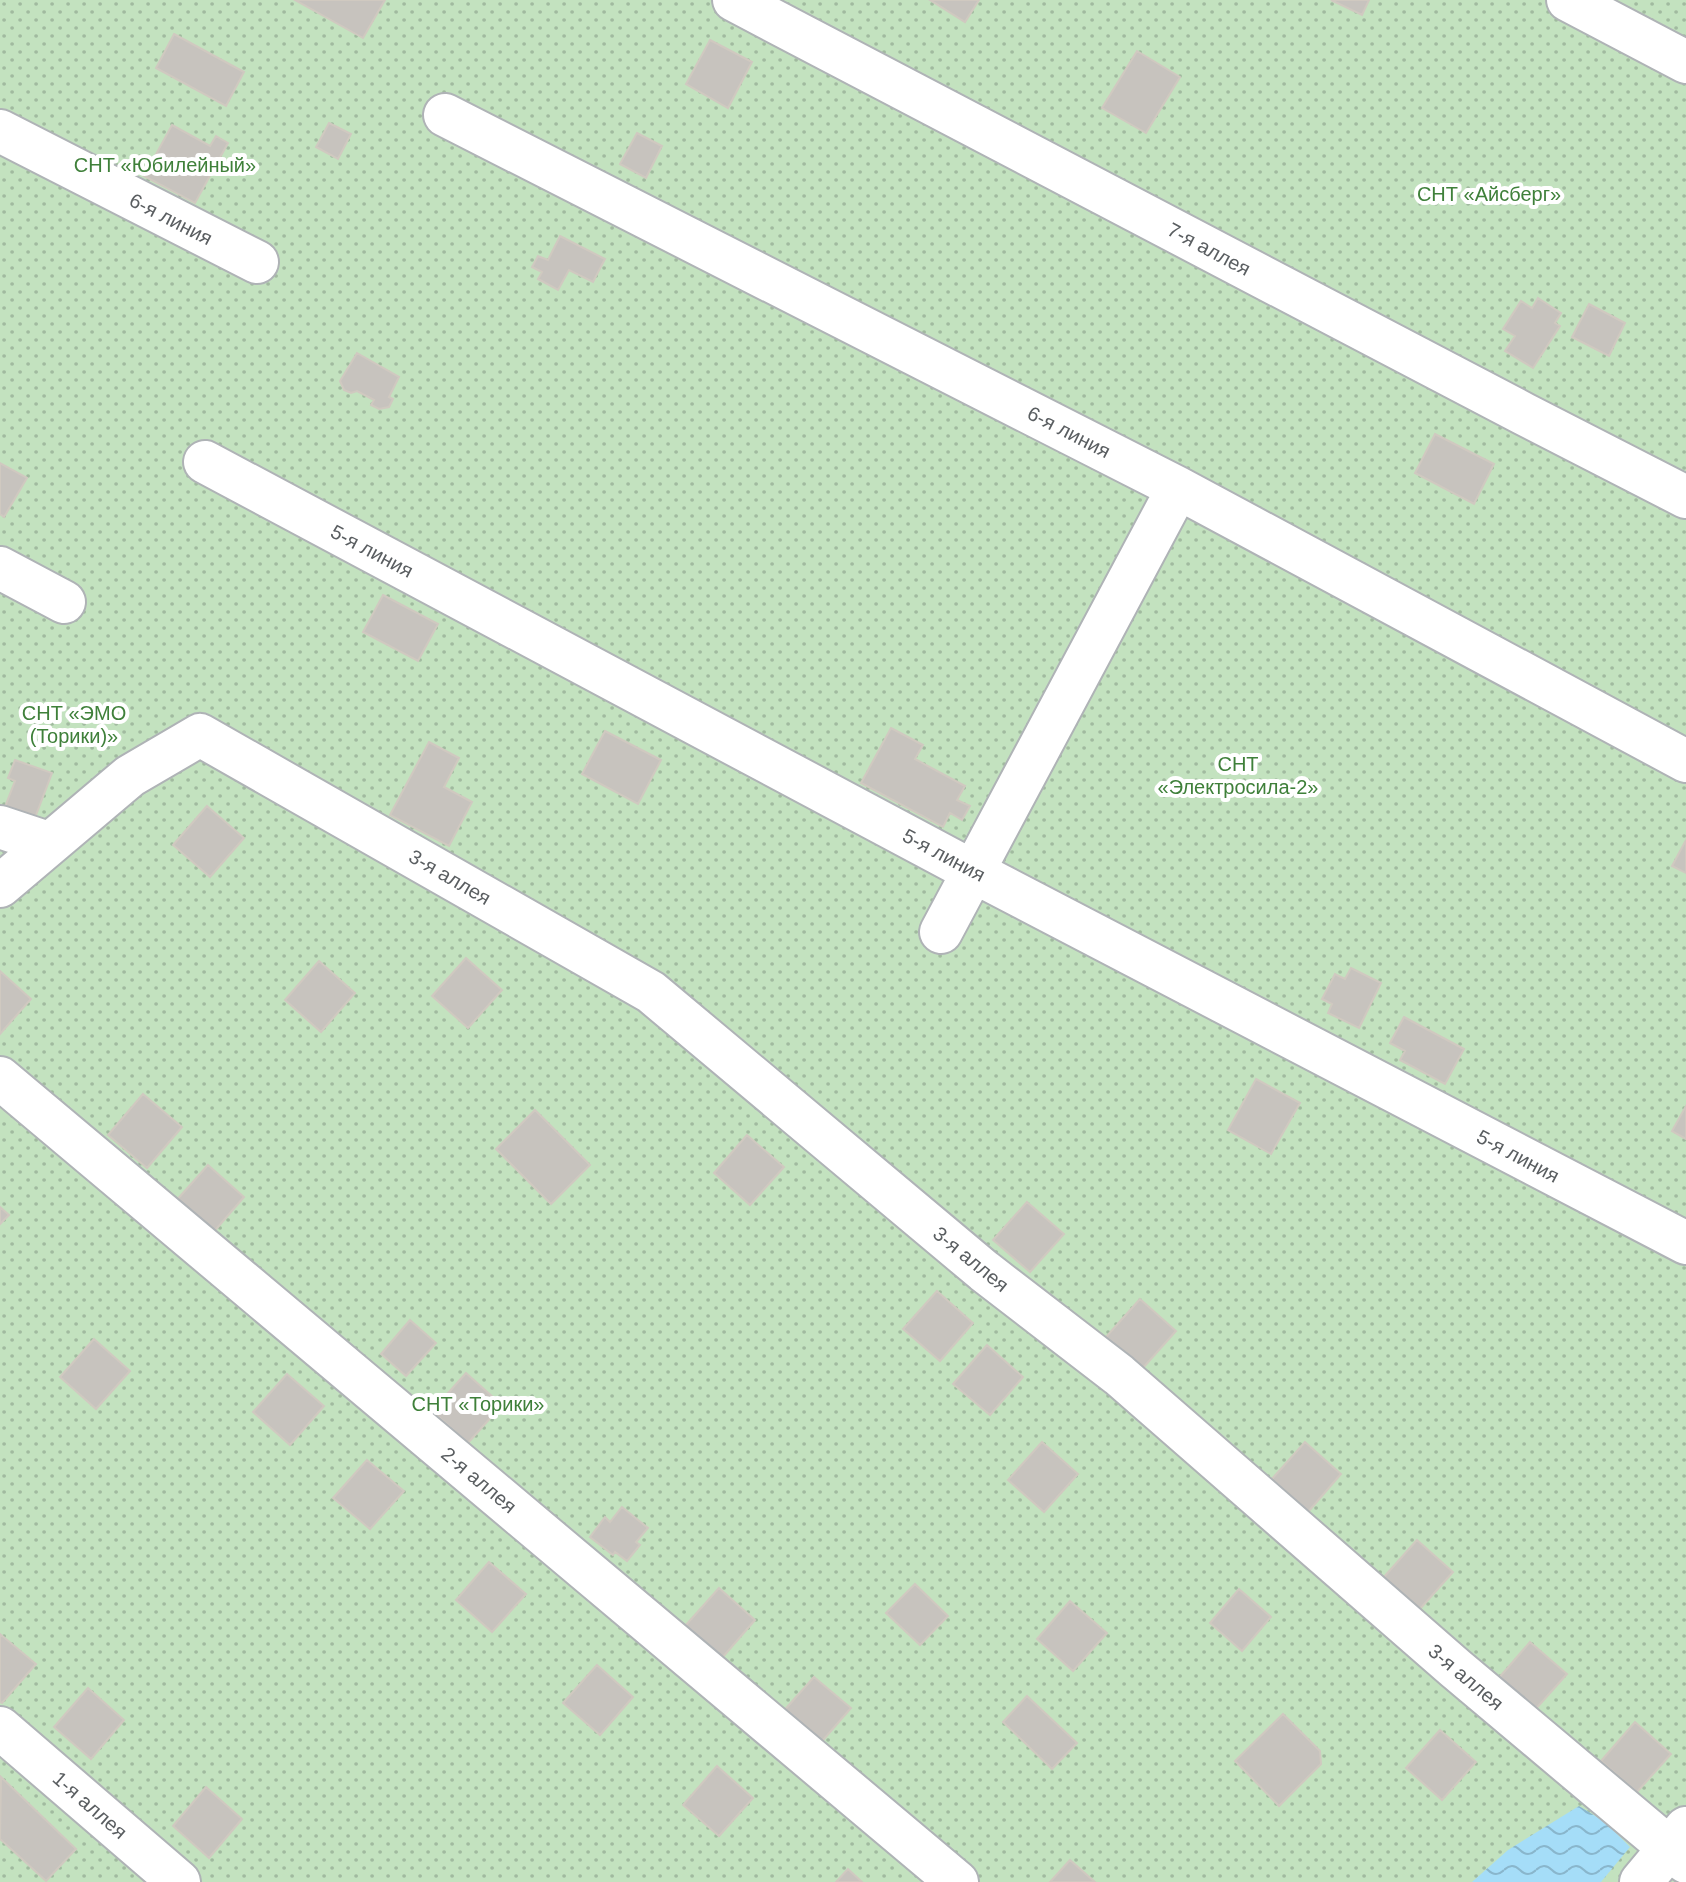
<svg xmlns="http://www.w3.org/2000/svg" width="1686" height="1882" viewBox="0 0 1686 1882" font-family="Helvetica,sans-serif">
	<defs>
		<pattern id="garden-dots" width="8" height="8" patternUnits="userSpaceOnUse" patternTransform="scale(2)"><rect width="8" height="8" fill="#c3e2bf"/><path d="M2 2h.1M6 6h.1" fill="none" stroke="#a1ba9f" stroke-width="1.8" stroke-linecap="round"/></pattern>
		<pattern id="water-waves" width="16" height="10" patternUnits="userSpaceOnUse" patternTransform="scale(2)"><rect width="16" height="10" fill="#a5ddf8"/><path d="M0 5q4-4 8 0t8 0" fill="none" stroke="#89b6cc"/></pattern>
	</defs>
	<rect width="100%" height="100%" fill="#ece8e1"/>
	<path fill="url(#garden-dots)" d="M0 0H1686V1882H179L0 1728Z
		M0 1736 166 1882H0Z"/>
	<path fill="url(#water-waves)" d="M1579 1806 1605 1822 1630 1847 1601 1882H1472L1508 1850Z"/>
	<path fill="#c7c3be" stroke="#d0c9c0" stroke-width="2" d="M295 0H385L363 38Z
		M930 0H979L965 22Z
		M1331 0H1369L1362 15Z
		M174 34 244 72 226 106 156 68Z
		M710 40 752 62 728 108 686 84Z
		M1137 51 1180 77 1146 133 1102 108Z
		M329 123 351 134 338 159 316 147Z
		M172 125 210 146 216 136 228 143 195 203 144 176Z
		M637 133 662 146 646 178 620 164Z
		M560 236 605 259 593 282 569 270 558 290 538 279 542 272 532 267 538 256 548 260Z
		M1538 298 1561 313 1555 323 1560 326 1533 368 1505 351 1515 336 1503 329 1521 301 1532 308Z
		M1589 304 1625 323 1609 356 1572 337Z
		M357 353 399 377 389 397 393 399 389 407 379 409 371 405 374 400 357 391 351 393 344 390 340 381Z
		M1435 434 1494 464 1474 504 1415 473Z
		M0 463 27 478 4 517 0 514Z
		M383 595 438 624 418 661 363 632Z
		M891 728 923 745 915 759 965 786 957 800 970 806 962 820 950 813 943 827 861 783Z
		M605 731 661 760 638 804 582 774Z
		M429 742 459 758 444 787 472 802 449 846 390 815Z
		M15 760 52 773 33 823 3 812 15 781 8 778Z
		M207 806 244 838 210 877 173 845Z
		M1686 840V873L1672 866Z
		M466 958 502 990 468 1028 432 996Z
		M319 961 355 993 321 1032 285 1000Z
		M1351 968 1381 983 1359 1028 1328 1013 1332 1004 1322 999 1335 974 1345 979Z
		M0 971 31 999 0 1034Z
		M1404 1017 1464 1049 1445 1084 1400 1060 1405 1051 1390 1043Z
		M1256 1079 1300 1103 1271 1154 1228 1130Z
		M143 1094 182 1127 147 1168 108 1135Z
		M1686 1106V1139L1672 1131Z
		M535 1110 590 1165 551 1204 496 1149Z
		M747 1135 784 1167 750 1205 714 1173Z
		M208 1165 244 1197 211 1235 174 1203Z
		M1027 1202 1064 1234 1030 1272 993 1240Z
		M0 1207 9 1215 0 1224Z
		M937 1291 973 1323 940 1361 903 1329Z
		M1140 1299 1176 1331 1142 1369 1106 1337Z
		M410 1320 436 1343 406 1376 381 1354Z
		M94 1339 130 1371 96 1409 60 1377Z
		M987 1345 1023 1377 990 1415 953 1384Z
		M466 1373 502 1405 468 1443 432 1411Z
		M287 1374 324 1406 290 1445 253 1412Z
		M1042 1442 1078 1474 1044 1512 1008 1480Z
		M1305 1442 1341 1474 1308 1512 1271 1480Z
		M367 1460 404 1491 370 1529 333 1498Z
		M622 1507 648 1528 636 1542 640 1545 627 1561 615 1552 613 1555 590 1537 605 1517 610 1522Z
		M1417 1540 1453 1572 1419 1610 1383 1578Z
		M489 1562 526 1594 492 1632 456 1600Z
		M915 1584 948 1616 920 1645 886 1613Z
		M719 1588 755 1620 722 1658 685 1626Z
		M1239 1589 1271 1617 1242 1651 1210 1623Z
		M1070 1601 1107 1633 1073 1671 1037 1639Z
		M0 1634 36 1664 2 1703 0 1702Z
		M1530 1642 1567 1674 1533 1712 1497 1680Z
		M597 1665 633 1697 600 1735 563 1703Z
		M814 1677 851 1708 817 1747 780 1715Z
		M88 1688 124 1720 91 1759 54 1727Z
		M1027 1696 1077 1743 1052 1769 1003 1722Z
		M1283 1714 1320 1751 1321 1764 1279 1806 1235 1761Z
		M1635 1722 1671 1754 1637 1792 1601 1761Z
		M1440 1730 1476 1762 1442 1800 1406 1768Z
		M717 1766 753 1798 719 1836 683 1805Z
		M1 1777 76 1849 46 1881 0 1839Z
		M206 1787 242 1819 209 1858 173 1826Z
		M1070 1860 1095 1882H1050Z
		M848 1869 862 1882H836Z"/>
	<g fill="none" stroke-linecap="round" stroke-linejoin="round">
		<defs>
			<path id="minor" d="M734 0 1524 414 1686 497
				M1568 0 1686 62
				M445 115 1178 488 1686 761
				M0 131 257 262
				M205 462 974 872 1686 1243
				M0 568 64 602
				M0 827 48 843
				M0 886 130 776 200 735 651 992 984 1271 1119 1375 1455 1668 1686 1862
				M941 932 1178 488
				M0 1078 957 1882
				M0 1728 179 1882
				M1641 1882 1686 1828"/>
		</defs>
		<use href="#minor" stroke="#afb3b6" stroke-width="46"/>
		<use href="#minor" stroke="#fff" stroke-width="42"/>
	</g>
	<g text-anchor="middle" stroke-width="8" stroke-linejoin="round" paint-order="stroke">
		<g font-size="20" fill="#3f803a" stroke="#fff">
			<text x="165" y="172">СНТ «Юбилейный»</text>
			<text x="1489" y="201">СНТ «Айсберг»</text>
			<text x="74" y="720">СНТ «ЭМО<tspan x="74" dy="23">(Торики)»</tspan></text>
			<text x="1238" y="771">СНТ<tspan x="1238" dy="23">«Электросила-2»</tspan></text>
			<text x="478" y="1411">СНТ «Торики»</text>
		</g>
		<g font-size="20" fill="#5a5e61" stroke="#fff">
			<text transform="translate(171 219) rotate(27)" y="7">6-я линия</text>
			<text transform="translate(1209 249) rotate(28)" y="7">7-я аллея</text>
			<text transform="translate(1069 432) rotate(27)" y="7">6-я линия</text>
			<text transform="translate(372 551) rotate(28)" y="7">5-я линия</text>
			<text transform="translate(944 855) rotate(28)" y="7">5-я линия</text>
			<text transform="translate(450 877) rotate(30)" y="7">3-я аллея</text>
			<text transform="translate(1518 1156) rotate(28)" y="7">5-я линия</text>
			<text transform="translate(971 1259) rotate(39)" y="7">3-я аллея</text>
			<text transform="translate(479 1480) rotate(40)" y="7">2-я аллея</text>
			<text transform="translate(1466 1677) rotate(40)" y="7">3-я аллея</text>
			<text transform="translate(90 1805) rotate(41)" y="7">1-я аллея</text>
		</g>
	</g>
</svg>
